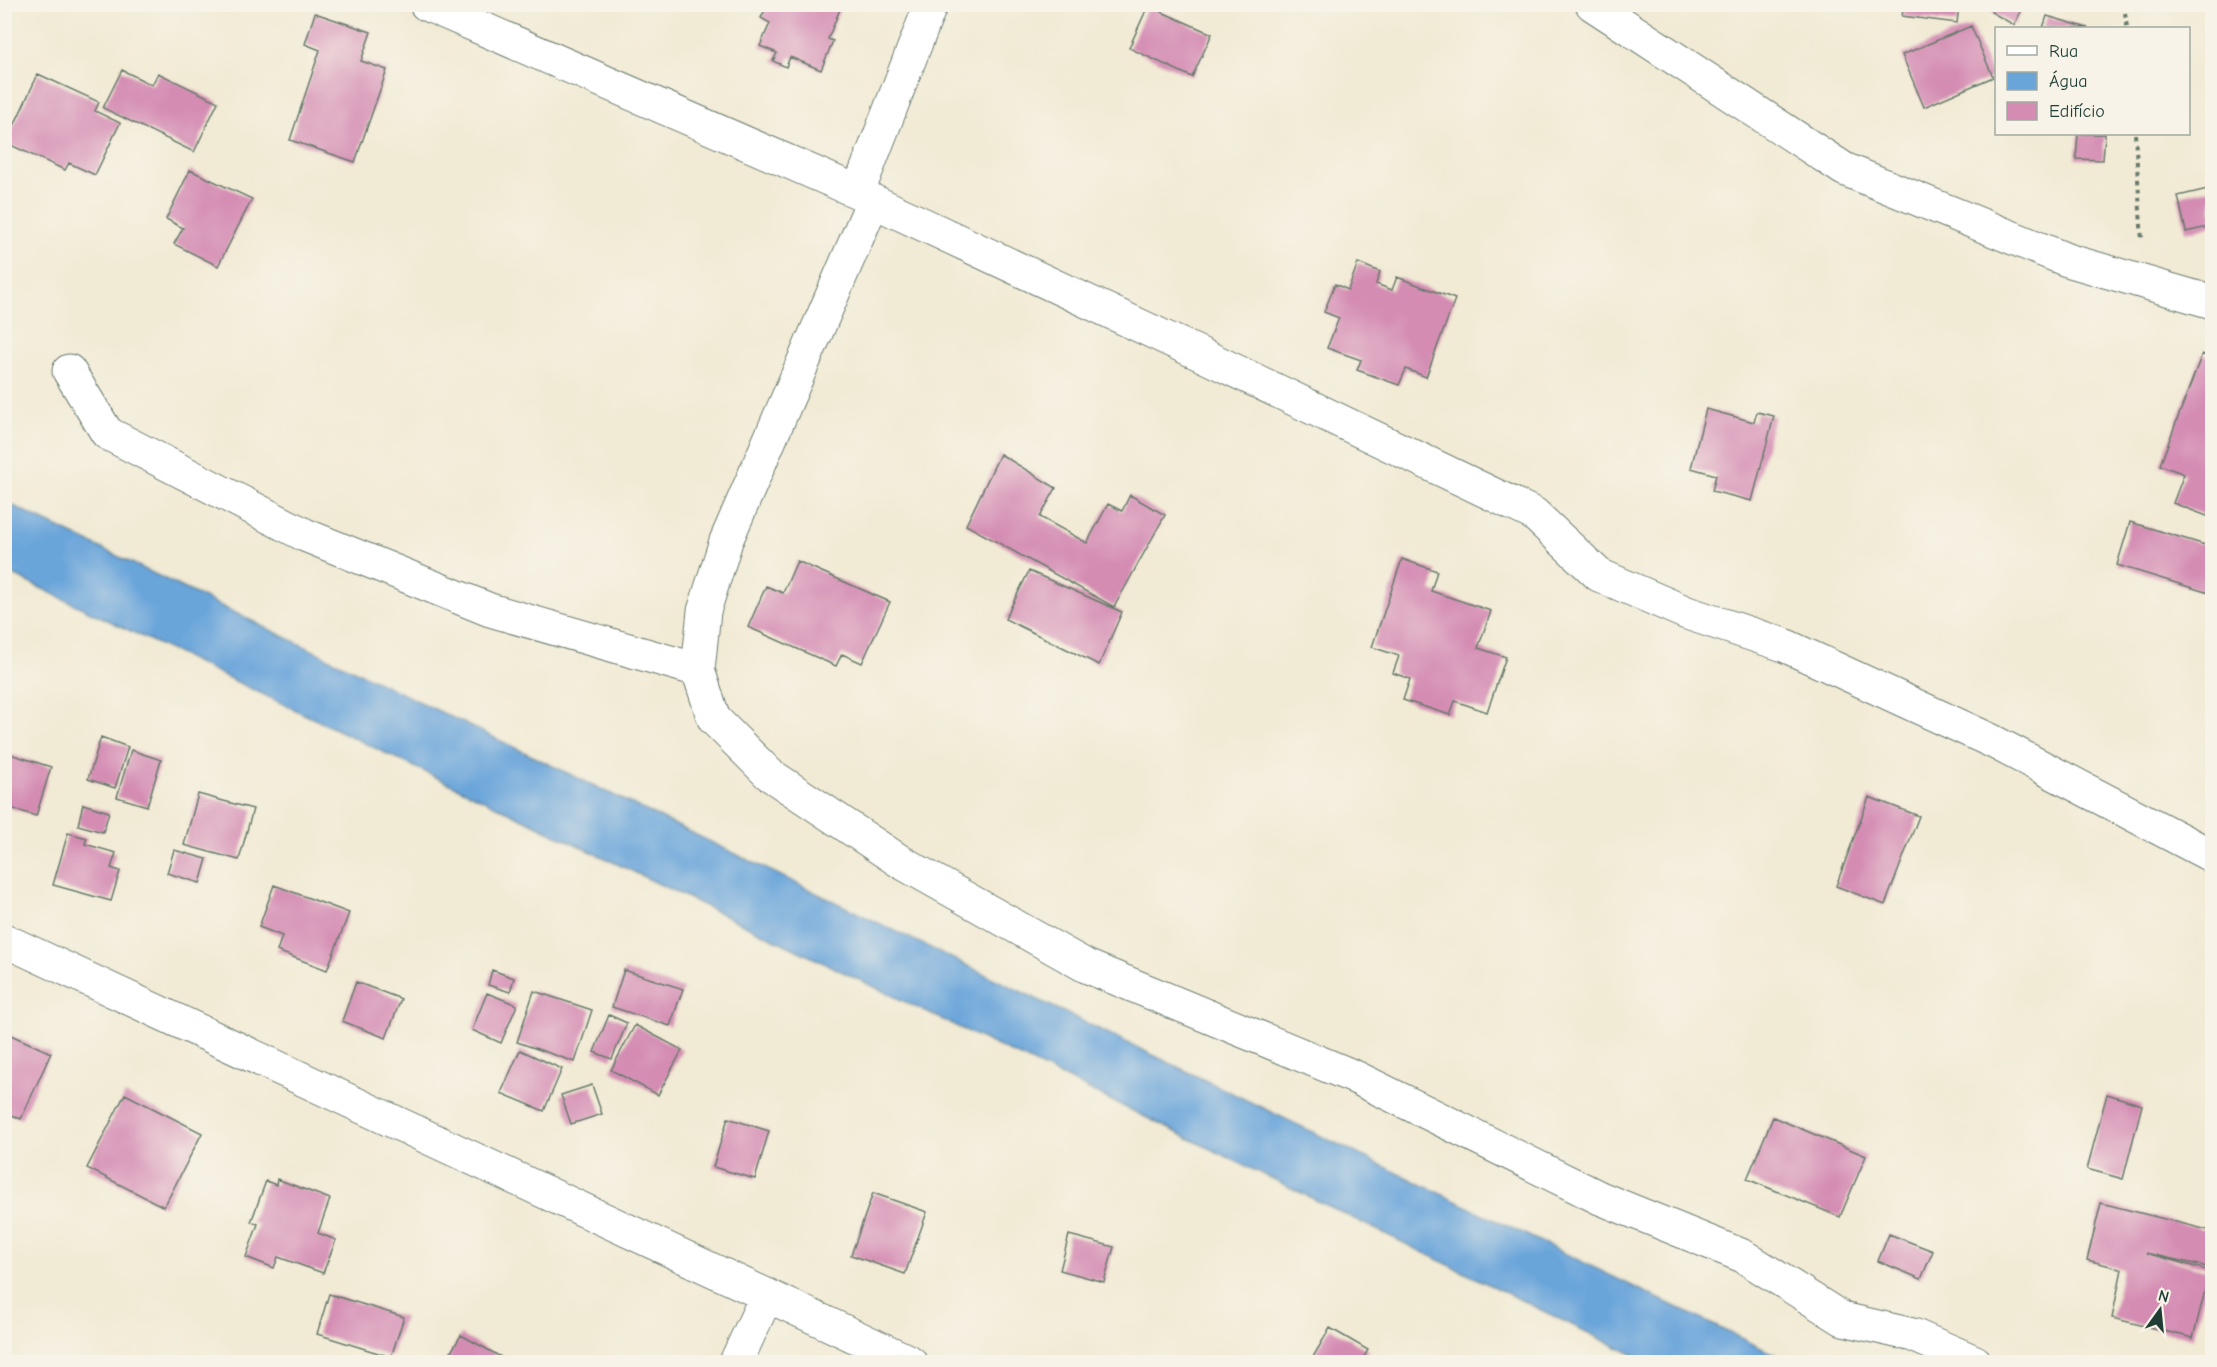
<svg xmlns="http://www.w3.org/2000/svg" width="2217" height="1367" viewBox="0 0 2217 1367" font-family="'Comic Neue',sans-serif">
	<rect width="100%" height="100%" fill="#f7f3e8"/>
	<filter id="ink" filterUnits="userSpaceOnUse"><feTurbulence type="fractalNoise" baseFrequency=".0167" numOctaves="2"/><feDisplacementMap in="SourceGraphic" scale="12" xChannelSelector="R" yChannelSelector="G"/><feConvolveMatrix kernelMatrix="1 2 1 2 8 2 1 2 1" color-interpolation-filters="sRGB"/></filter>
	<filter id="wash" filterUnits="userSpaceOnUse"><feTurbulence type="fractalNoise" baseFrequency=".008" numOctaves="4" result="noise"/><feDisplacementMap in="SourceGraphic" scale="24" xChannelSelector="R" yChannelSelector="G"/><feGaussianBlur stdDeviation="1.35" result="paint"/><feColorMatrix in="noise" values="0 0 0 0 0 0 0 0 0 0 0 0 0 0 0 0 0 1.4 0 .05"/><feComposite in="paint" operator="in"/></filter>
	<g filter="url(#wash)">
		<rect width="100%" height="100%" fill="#f1ead4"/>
		<path fill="#6aa5da" stroke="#447187" stroke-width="1.5" d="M5 502 1790 1362H1648L1098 1094 5 571Z"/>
		<g id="blocks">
			<path fill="#d48cb3" d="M768 4H842L828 39 833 41 821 70 790 57 786 67 773 61 777 53 760 46 770 23 761 18Z
				M1904 4H1959L1957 23 1902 16Z
				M1995 4H2025L2014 25 1991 12Z
				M1148 6 1212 34 1192 77 1129 48Z
				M315 13 371 32 361 61 387 70 355 162 290 140 320 50 305 44Z
				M2047 16 2088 28H2043Z
				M1971 26 1993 77 1924 107 1902 55Z
				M122 70 152 85 158 73 218 102 194 152 103 108Z
				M38 74 99 102 95 111 120 123 95 175 69 163 65 170 6 143Z
				M2078 134H2105L2103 160 2076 159Z
				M190 170 252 199 218 266 174 244 183 228 166 219Z
				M2212 188V226L2186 232 2178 196Z
				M1358 263 1380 272 1376 284 1392 290 1397 277 1455 299 1426 377 1406 369 1399 385 1357 370 1361 360 1327 348 1339 318 1324 312 1335 284 1348 290Z
				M2202 354 2212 358V518L2173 503 2184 474 2160 465Z
				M1706 409 1754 422 1757 412 1774 416 1752 501 1712 491 1716 475 1691 468Z
				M1000 454 1056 488 1040 517 1087 543 1108 504 1122 511 1130 495 1165 515 1114 607 966 525Z
				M2130 522 2212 547V594L2117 565Z
				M1402 559 1437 571 1431 591 1491 611 1478 648 1506 657 1487 712 1455 701 1450 715 1403 700 1410 679 1393 673 1399 656 1372 647Z
				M797 561 890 602 862 663 842 654 836 666 748 627 766 586 783 593Z
				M1029 571 1122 612 1099 665 1005 619Z
				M101 737 128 747 115 788 88 779Z
				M131 750 161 760 147 806 117 797Z
				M4 752 51 767 36 816 4 806Z
				M198 794 253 809 239 860 184 845Z
				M1869 797 1919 816 1885 905 1836 886Z
				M83 804 109 812 103 832 78 825Z
				M68 833 87 838 85 844 116 853 111 868 120 871 111 901 53 885Z
				M174 850 207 859 200 883 167 873Z
				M274 885 349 913 327 970 277 951 282 936 259 927Z
				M492 970 514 978 510 992 488 985Z
				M624 970 683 989 670 1026 612 1007Z
				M356 982 401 999 386 1038 342 1021Z
				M534 991 592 1010 575 1062 517 1042Z
				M487 993 517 1005 501 1043 472 1030Z
				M609 1015 627 1023 612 1059 594 1052Z
				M635 1025 682 1050 658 1095 611 1070Z
				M4 1032 51 1053 21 1119 4 1112Z
				M520 1050 562 1069 544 1111 501 1093Z
				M592 1085 602 1114 571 1124 561 1095Z
				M125 1094 202 1133 164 1207 87 1168Z
				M2107 1094 2142 1105 2123 1179 2087 1169Z
				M1773 1117 1866 1156 1840 1217 1747 1179Z
				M728 1118 769 1131 755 1179 713 1167Z
				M277 1179 330 1199 318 1233 336 1240 323 1273 278 1257 274 1268 246 1257 258 1224 251 1222 266 1181 276 1185Z
				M873 1193 927 1212 905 1274 851 1255Z
				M2101 1203 2212 1231V1268L2146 1253 2210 1271 2193 1338 2112 1318 2122 1269 2087 1260Z
				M1889 1234 1933 1251 1921 1279 1878 1261Z
				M1069 1235 1114 1247 1104 1282 1060 1270Z
				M329 1294 404 1317 391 1357 317 1334Z
				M1330 1328 1368 1350 1361 1362H1310Z
				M461 1335 510 1362H445Z"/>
		</g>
	</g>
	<g filter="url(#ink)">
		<use href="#blocks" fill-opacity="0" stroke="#687a6c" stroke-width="1.5"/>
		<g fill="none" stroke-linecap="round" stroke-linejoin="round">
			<defs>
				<path id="minor" d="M426 4 858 192 873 201 1198 353 1534 514 1599 575 1687 613 1784 645 1992 741 2212 856
					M1592 4 1844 169 2067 260 2212 302
					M858 192 931 4
					M873 201 726 541 704 611 698 670 714 719 769 774 901 862 1086 966 1357 1078 1600 1198 1743 1256 1843 1319 1913 1335 1975 1362
					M69 371 107 433 305 535 490 610 698 670
					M4 940 910 1362
					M736 1362 767 1295"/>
			</defs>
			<use href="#minor" stroke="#687a6c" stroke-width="35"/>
			<path stroke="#687a6c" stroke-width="4" stroke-dasharray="4.5 4.5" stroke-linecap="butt" d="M2124 4 2127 28
				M2135 134 2142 241"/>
			<use href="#minor" stroke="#fff" stroke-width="33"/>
		</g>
	</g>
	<rect width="2217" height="1367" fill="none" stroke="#f7f3e8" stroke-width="24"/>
	<rect x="1995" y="27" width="195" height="108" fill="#f7f3e8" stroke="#a1aaa0" stroke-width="1.5"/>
	<rect x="2007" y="46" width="30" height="9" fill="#ffffff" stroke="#a1aaa0" stroke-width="1.5"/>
	<text x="2049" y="57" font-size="18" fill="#1f3d34">Rua</text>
	<rect x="2007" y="72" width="30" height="18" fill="#6aa5da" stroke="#a1aaa0" stroke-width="1.5"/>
	<text x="2049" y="87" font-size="18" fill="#1f3d34">Água</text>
	<rect x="2007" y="102" width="30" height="18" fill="#d48cb3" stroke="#a1aaa0" stroke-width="1.5"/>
	<text x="2049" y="117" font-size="18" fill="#1f3d34">Edifício</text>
	<g transform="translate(2160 1310) rotate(15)" stroke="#f7f3e8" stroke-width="4.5" paint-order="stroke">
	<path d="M0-4.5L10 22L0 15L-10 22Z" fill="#1f3d34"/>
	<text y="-9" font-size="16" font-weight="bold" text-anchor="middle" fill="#1f3d34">N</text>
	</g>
</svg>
